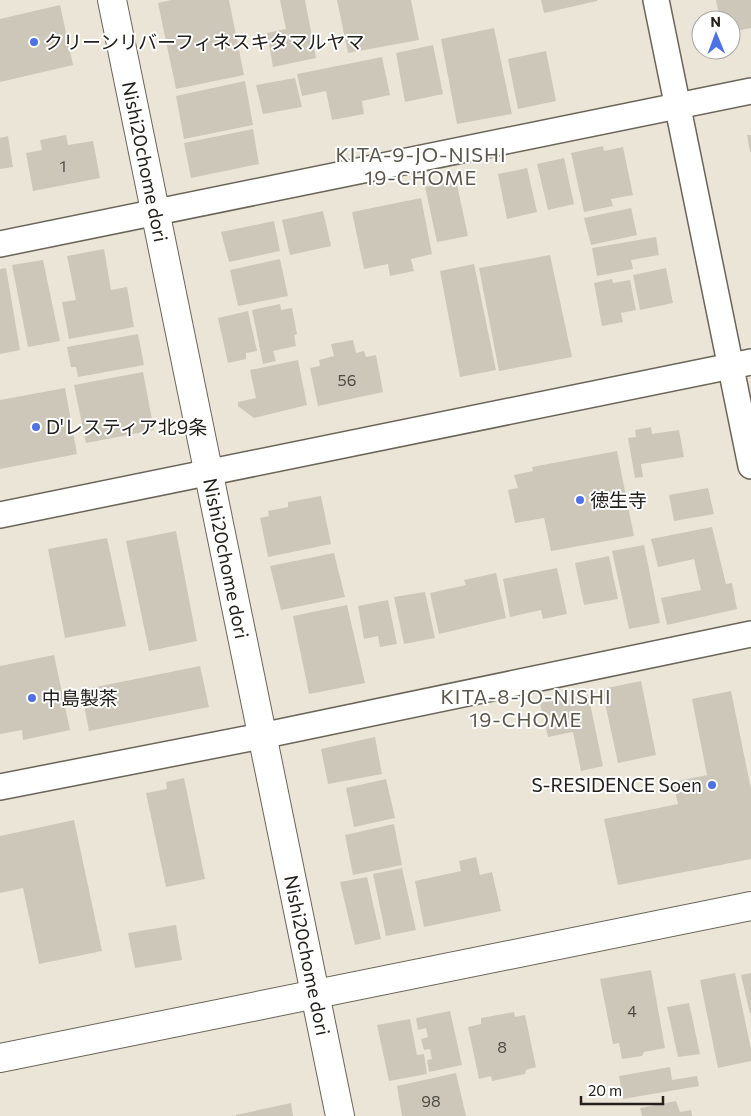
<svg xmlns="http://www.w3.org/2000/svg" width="751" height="1116" viewBox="0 0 751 1116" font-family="Commissioner,'Noto Sans JP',sans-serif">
	<rect width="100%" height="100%" fill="#ebe5d7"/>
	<path fill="#cdc7ba" d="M171 0H229L244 75 176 89 158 3Z
		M280 0H305L316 58 273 67 267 33 286 29Z
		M337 0H411L419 40 348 53Z
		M541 0H597V1L544 13Z
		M716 0H751V28L731 32V20H720Z
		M60 5 73 65 0 82V19Z
		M494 28 512 114 457 124 441 39Z
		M433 45 443 94 405 102 396 53Z
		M546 51 556 101 518 109 508 59Z
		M382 57 390 95 362 101 364 114 332 120 326 91 302 96 297 74Z
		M295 78 302 107 263 114 256 85Z
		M245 81 253 125 184 139 176 96Z
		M253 129 259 164 191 178 184 143Z
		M66 135 68 145 93 141 100 178 33 191 26 153 42 150 40 140Z
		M747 135H751V152H750Z
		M8 136 13 167 0 169V138Z
		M603 146 604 151 623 147 633 195 611 199 613 206 584 212 571 153Z
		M564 158 574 204 548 210 537 164Z
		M527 168 537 212 507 219 498 174Z
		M456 180 468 236 437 242 425 187Z
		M421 198 432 254 411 259 414 271 390 276 388 264 364 269 352 212Z
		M631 208 637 235 591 245 584 218Z
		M323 211 331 246 290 255 282 220Z
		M274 221 280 251 229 262 221 232Z
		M656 237 659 255 631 260 633 269 597 276 592 248Z
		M104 249 111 290 127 287 134 327 69 339 62 302 76 300 67 256Z
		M550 255 572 357 499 371 479 268Z
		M280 259 288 296 238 306 230 270Z
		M43 260 60 341 28 347 12 265Z
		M474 264 496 370 460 377 440 271Z
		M6 268 20 350 0 354V269Z
		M666 268 673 303 640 310 633 275Z
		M612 279 613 283 630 280 636 310 621 313 623 322 602 326 594 283Z
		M280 304 281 310 292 308 297 334 294 335 296 346 273 351 276 361 263 364 252 310Z
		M248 311 257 351 246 353V359L228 363 218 318Z
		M138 334 144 365 78 377 76 367H71L67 347Z
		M353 340 356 353 364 351 366 357 376 355 383 392 318 406 310 368 320 366 319 360 334 356 331 344Z
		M298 360 307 405 254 418 238 406V402L256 398 250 370Z
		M143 372 154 430 86 443 74 385Z
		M65 388 77 454 0 469V400Z
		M651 427 652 434 679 430 684 457 641 464 643 477 635 478 628 438 636 437 635 430Z
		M617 451 634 536 551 551 544 518 515 523 508 490 518 488 514 475 533 471 532 467Z
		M708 488 714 514 674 521 669 495Z
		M321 496 331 544 268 557 260 518 269 516 268 511 288 507V502Z
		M712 527 726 584 732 583 737 609 667 625 661 598 701 590 694 559 658 567 651 539Z
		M176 531 197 641 149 651 126 541Z
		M107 538 126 626 65 638 48 549Z
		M644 545 660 623 629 629 612 551Z
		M334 553 345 597 281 610 270 566Z
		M609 556 618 599 584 605 575 563Z
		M557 568 567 614 543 619 541 610 510 617 503 579Z
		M496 573 506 618 439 634 430 593 466 585 464 580Z
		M425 592 435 638 404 644 394 597Z
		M388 600 397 644 380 647 378 636 364 639 358 606Z
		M347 605 365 683 309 694 293 616Z
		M54 655 70 730 23 740 22 730 0 734V666Z
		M200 666 209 707 89 731 81 690Z
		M641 681 656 755 618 763 602 689Z
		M731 691 751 789V859L618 885 604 819 678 804 673 782 707 775 692 699Z
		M588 694 603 766 581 771 573 732 548 737 540 703Z
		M375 737 382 774 328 784 321 749Z
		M184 778 205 879 166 887 146 793 167 789 166 782Z
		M386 779 395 818 354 827 346 788Z
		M74 820 102 951 39 964 23 888 0 893V836Z
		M394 824 402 865 353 875 345 835Z
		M476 857 480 875 492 872 501 911 424 927 415 881 461 871 459 861Z
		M402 868 416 930 386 936 373 874Z
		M367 877 381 939 355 945 340 882Z
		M176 925 182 960 135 968 128 933Z
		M651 970 665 1048 644 1052 642 1056 622 1059 619 1043 613 1044 600 979Z
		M735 973 751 1049V1061L718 1068 700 980Z
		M751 973V1013L750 1014 741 975Z
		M689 1003 700 1054 678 1057 667 1007Z
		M450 1011 462 1065 429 1072 427 1060 432 1059 430 1049 424 1050 421 1039 428 1037 426 1028 418 1030 416 1018Z
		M514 1012 515 1017 525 1015 536 1067 526 1070 525 1074 492 1081 491 1076 479 1079 468 1027 481 1024V1018Z
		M410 1019 417 1055 424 1054 427 1074 389 1081 377 1025Z
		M670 1067 672 1080 697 1076 699 1086 623 1099 619 1076Z
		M456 1073 466 1116H402L397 1086Z
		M676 1101 680 1112 691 1110 692 1116H642L640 1108Z
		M291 1103 293 1116H236V1115Z"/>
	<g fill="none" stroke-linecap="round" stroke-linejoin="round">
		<defs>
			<path id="street" d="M656 0 751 466
				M0 244 751 91
				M0 515 751 362
				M0 787 261 736 751 634"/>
			<g id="secondary">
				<path id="s1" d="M112 0 340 1116"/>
				<path d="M0 1058 751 906"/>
			</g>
		</defs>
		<use href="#street" stroke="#6a6558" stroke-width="28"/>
		<use href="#secondary" stroke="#6a6558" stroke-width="30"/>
		<use href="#street" stroke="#fff" stroke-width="25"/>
		<use href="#secondary" stroke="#fff" stroke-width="28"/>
	</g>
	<g fill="#4d72e6" stroke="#fff" stroke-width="2">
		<circle cx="34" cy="42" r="5"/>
		<circle cx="36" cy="427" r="5"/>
		<circle cx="580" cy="500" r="5"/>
		<circle cx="32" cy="698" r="5"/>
		<circle cx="712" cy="785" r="5"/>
	</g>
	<g text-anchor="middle" stroke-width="4" stroke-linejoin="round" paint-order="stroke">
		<g font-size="16" fill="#4e4a44">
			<text x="63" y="172">1</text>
			<text x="347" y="386">56</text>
			<text x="632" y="1017">4</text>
			<text x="502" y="1053">8</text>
			<text x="431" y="1107">98</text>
		</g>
		<g font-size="19" fill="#24211c" stroke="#fff" text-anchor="start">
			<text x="44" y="49">クリーンリバーフィネスキタマルヤマ</text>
			<text x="46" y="434">D'レスティア北9条</text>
			<text x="590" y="507">徳生寺</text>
			<text x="42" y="705">中島製茶</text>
			<text x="702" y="792" text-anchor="end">S-RESIDENCE Soen</text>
		</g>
		<g font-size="19" fill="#24211c" stroke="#fff">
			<text dy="7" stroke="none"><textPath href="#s1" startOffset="165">Nishi20chome dori</textPath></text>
			<text dy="7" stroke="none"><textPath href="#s1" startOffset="570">Nishi20chome dori</textPath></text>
			<text dy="7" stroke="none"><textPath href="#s1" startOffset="975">Nishi20chome dori</textPath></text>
		</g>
		<g font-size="20" letter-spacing="1" fill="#5b564a" stroke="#fff">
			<text x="421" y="162">KITA-9-JO-NISHI<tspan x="421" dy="23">19-CHOME</tspan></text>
			<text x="526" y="704">KITA-8-JO-NISHI<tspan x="526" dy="23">19-CHOME</tspan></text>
		</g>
	</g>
	<g transform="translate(716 35) rotate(359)"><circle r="24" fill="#ffffff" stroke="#a7a6a4"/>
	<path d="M0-4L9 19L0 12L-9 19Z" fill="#4d72e6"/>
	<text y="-8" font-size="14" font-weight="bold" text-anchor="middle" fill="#24211c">N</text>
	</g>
	<path d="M581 1096v8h82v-8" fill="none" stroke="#24211c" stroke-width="2.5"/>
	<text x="588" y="1096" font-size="15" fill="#24211c" stroke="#ffffff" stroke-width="4" paint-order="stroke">20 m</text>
</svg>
